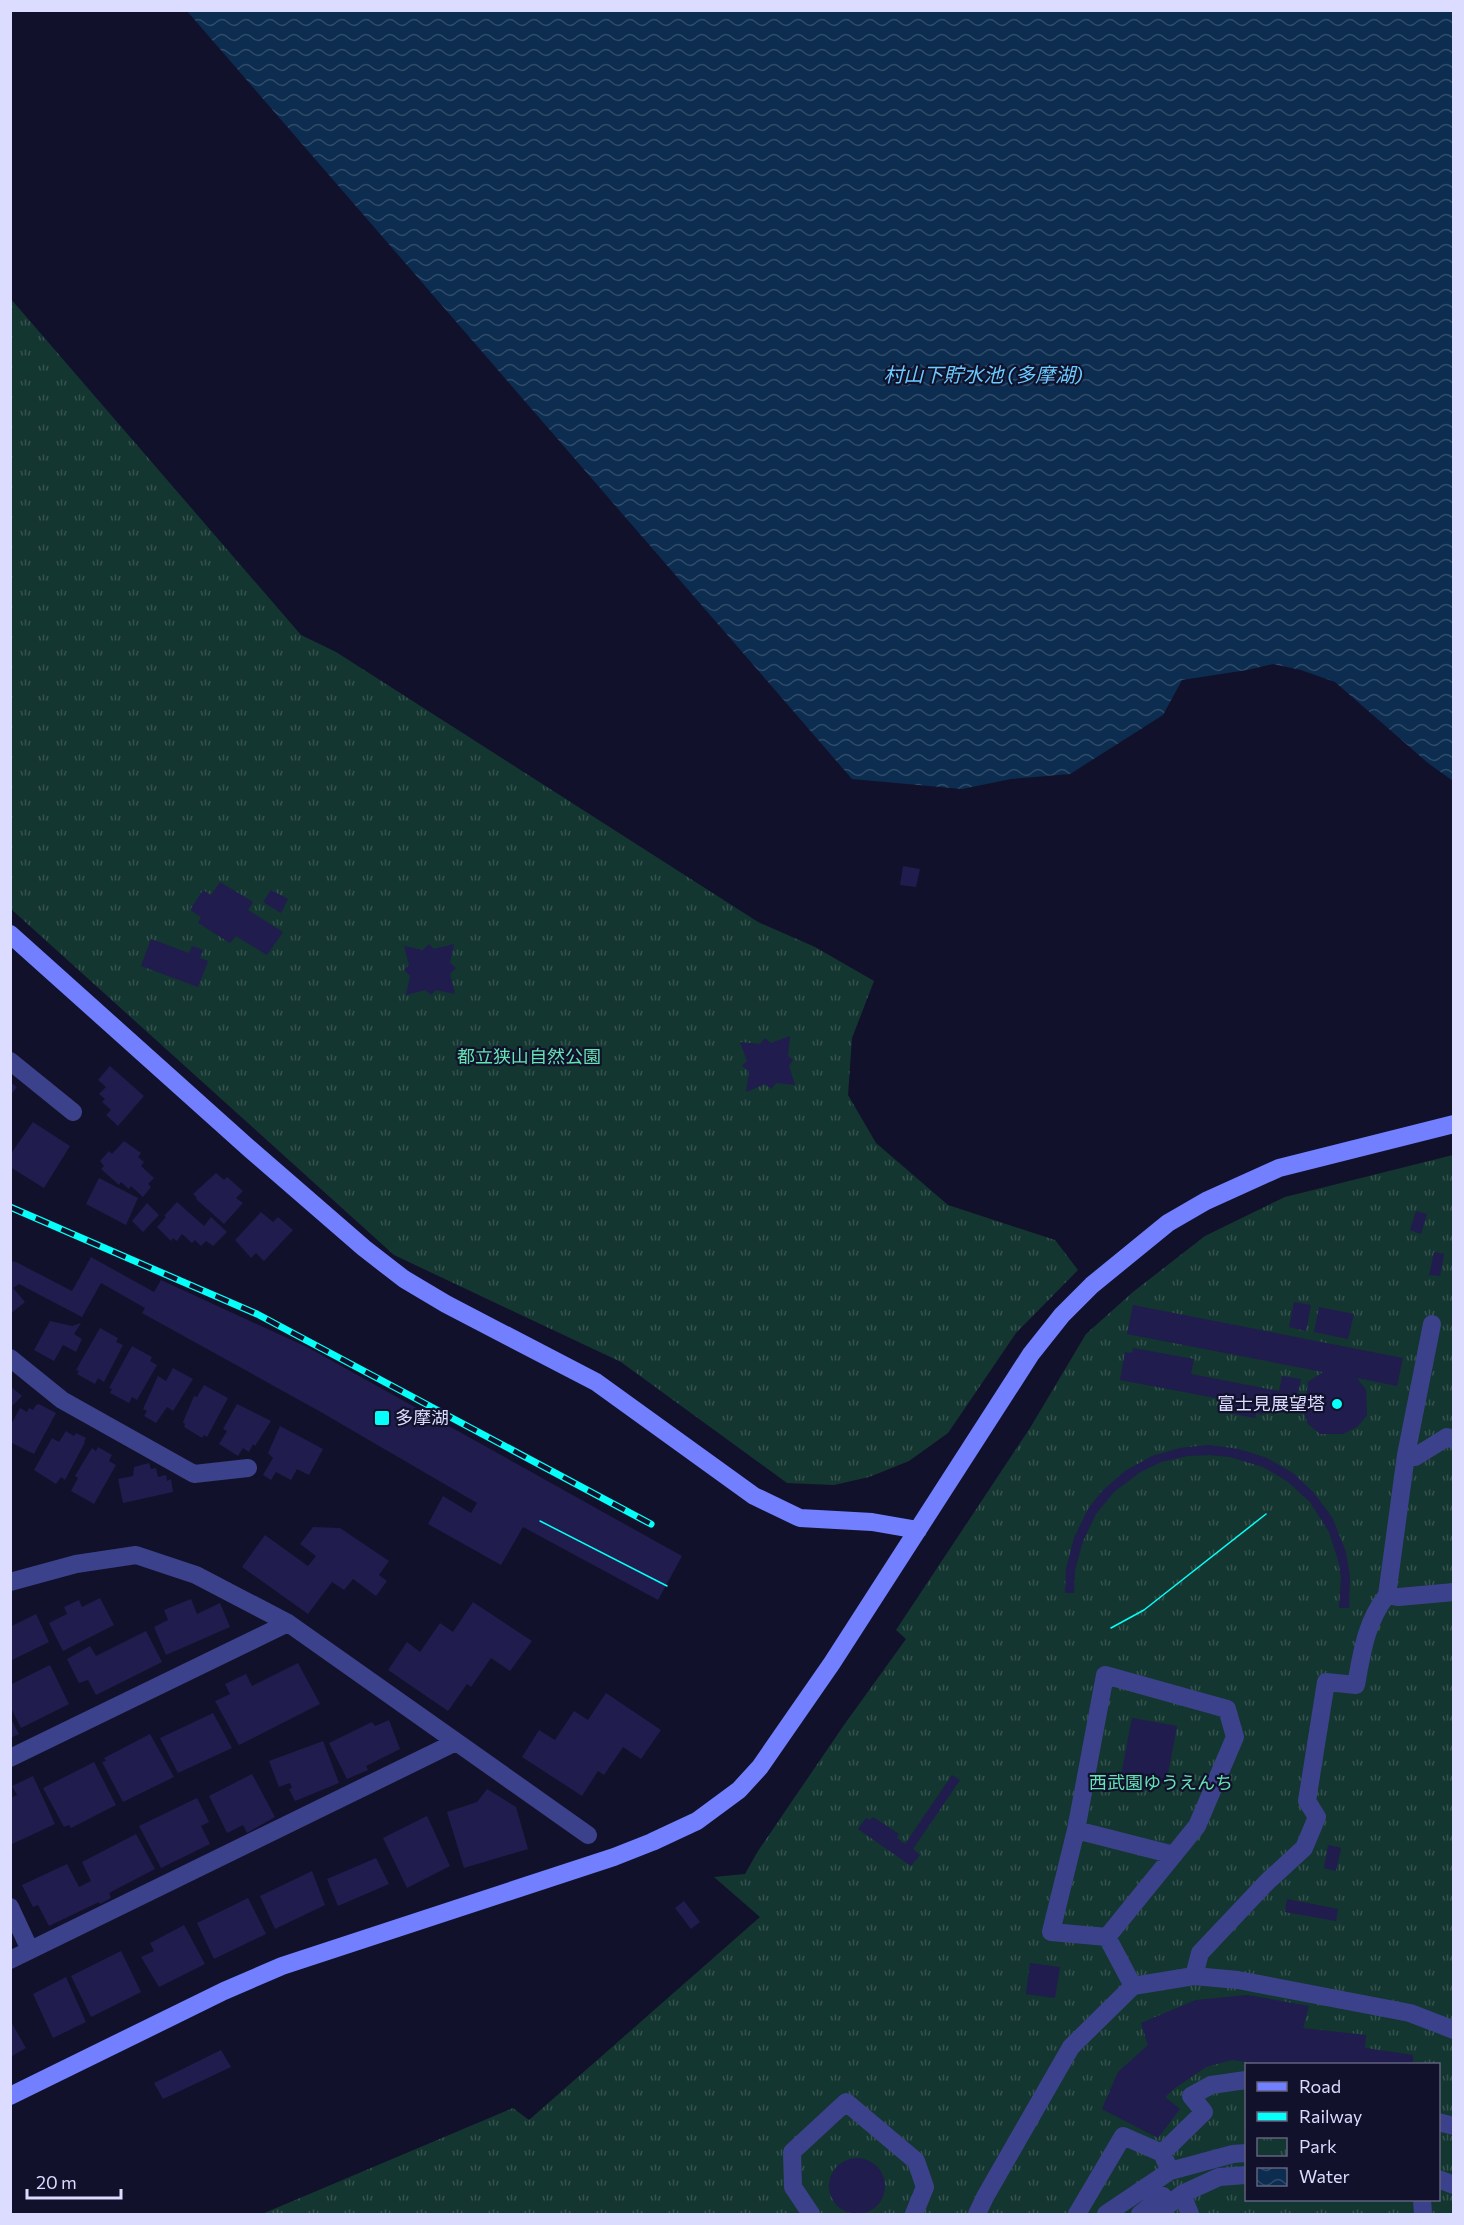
<svg xmlns="http://www.w3.org/2000/svg" width="1464" height="2225" viewBox="0 0 1464 2225" font-family="Commissioner,'Noto Sans JP',sans-serif">
	<defs>
		<pattern id="park-tufts" width="24" height="20" patternUnits="userSpaceOnUse" patternTransform="scale(1.5)"><rect width="24" height="20" fill="#143630"/><path d="M3 7l-1-3M5 7V3M7 7l1-3M15 17l-1-3M17 17v-4M19 17l1-3" fill="none" stroke="#36524f"/></pattern>
		<pattern id="water-waves" width="16" height="10" patternUnits="userSpaceOnUse" patternTransform="scale(1.5)"><rect width="16" height="10" fill="#0c2d4f"/><path d="M0 5q4-4 8 0t8 0" fill="none" stroke="#2f4b69"/></pattern>
	</defs>
	<rect width="100%" height="100%" fill="#12112b"/>
	<path fill="url(#park-tufts)" fill-rule="evenodd" d="M10 298 301 635 336 652 758 922 815 947 874 981 852 1038 848 1095 876 1143 948 1205 1055 1240 1078 1270 1016 1333 948 1433 909 1461 869 1477 834 1485 787 1483 621 1362 394 1255 11 909Z
		M1453 1155V2214H262L513 2108 529 2120 760 1917 714 1877 745 1874 758 1851 844 1725 906 1639 896 1630 1030 1428 1086 1334 1133 1292 1205 1236 1285 1197ZM1246 2064H1438V2200H1246Z"/>
	<path fill="url(#water-waves)" d="M187 11H1453V781L1428 763 1335 682 1301 670 1273 664 1247 670 1182 680 1163 715 1070 774 1011 779 962 789 852 779Z"/>
	<path fill="#201c4d" d="M903 866 920 869 916 887 900 885Z
		M220 882 253 902 248 910 283 932 267 955 236 936 230 943 198 923 201 917 190 910 203 890 211 895Z
		M271 890 288 899 281 913 263 902Z
		M151 939 189 953 192 946 203 950 200 958 208 961 198 987 141 966Z
		M429 944 434 949 454 944 450 963 456 968 450 974 455 994 436 990 431 995 425 990 406 995 410 976 404 970 409 965 404 946 423 950Z
		M790 1036 788 1056 793 1060 789 1066 795 1085 776 1083 771 1089 765 1084 746 1092 749 1071 742 1066 747 1061 740 1042 760 1044 765 1038 771 1043Z
		M110 1066 144 1096 118 1126 106 1115 111 1110 102 1102 105 1099 99 1094 106 1087 98 1080Z
		M10 1082 17 1087 10 1096Z
		M33 1122 70 1146 44 1188 10 1167V1155Z
		M124 1141 141 1153 138 1157 144 1162 141 1166 154 1178 148 1184 151 1187 143 1197 131 1186 129 1189 121 1182 119 1185 101 1169 104 1166 100 1161 109 1151 112 1154Z
		M216 1173 224 1180 227 1177 243 1191 236 1198 243 1203 224 1224 196 1199 197 1198 193 1194Z
		M99 1178 138 1198 126 1225 86 1204Z
		M177 1202 204 1226 211 1217 227 1232 213 1246 206 1241 201 1246 195 1240 192 1243 182 1234 177 1241 173 1238 171 1241 157 1227 166 1217 164 1216Z
		M147 1203 159 1215 143 1232 132 1221Z
		M1416 1211 1427 1214 1421 1234 1410 1230Z
		M261 1212 273 1222 278 1217 293 1230 264 1261 256 1253 251 1258 235 1240Z
		M1434 1252 1444 1254 1440 1276 1429 1275Z
		M91 1257 154 1292 161 1280 309 1348 682 1556 658 1600 523 1527 501 1565 428 1524 443 1496 471 1513 477 1503 319 1411 142 1313 145 1308 101 1283 82 1317 19 1284 13 1288 25 1302 10 1314V1261L16 1262 72 1291Z
		M1294 1302 1311 1305 1306 1331 1289 1327Z
		M1133 1305 1403 1358 1397 1386 1357 1378 1366 1390 1367 1415 1357 1427 1343 1434H1320L1308 1424 1304 1413 1308 1382 1323 1372 1127 1334Z
		M1319 1307 1354 1314 1348 1339 1314 1332Z
		M50 1321 72 1326 81 1323 74 1334 82 1339 76 1352 63 1345 54 1361 34 1350Z
		M100 1328 118 1338 116 1342 123 1345 104 1382 98 1378 95 1384 77 1374 79 1371 76 1370Z
		M132 1346 152 1357 150 1361 157 1365 137 1400 132 1397 129 1403 110 1393 112 1389 109 1388Z
		M1133 1348 1194 1359 1191 1374 1279 1391 1282 1376 1301 1379 1294 1413 1263 1407 1262 1415 1256 1413 1255 1418 1219 1411 1221 1399 1120 1380 1125 1352 1132 1353Z
		M173 1368 193 1379 173 1411 167 1407 156 1423 144 1416 147 1411 143 1409 158 1376 166 1381Z
		M204 1385 228 1398 207 1437 204 1435 202 1438 184 1427 185 1424 183 1422 194 1396 197 1397Z
		M10 1386 22 1396 10 1408Z
		M39 1404 56 1413 34 1454 10 1442V1426L20 1408 27 1412 29 1408 33 1410 36 1405Z
		M237 1404 271 1421 255 1446 253 1444 249 1452 243 1448 238 1456 219 1444 227 1431 223 1429Z
		M280 1426 323 1449 309 1475 297 1469 291 1480 276 1472 271 1480 263 1475 273 1458 268 1453Z
		M66 1431 74 1436 76 1433 86 1438 84 1442H85L65 1480 61 1477 56 1484 34 1470 52 1438 59 1442Z
		M1209 1445 1239 1449 1267 1458 1293 1473 1313 1492 1332 1517 1346 1552 1350 1577 1349 1608H1339L1341 1577 1338 1560 1329 1532 1310 1502 1287 1481 1263 1467 1230 1457 1209 1455 1188 1456 1161 1462 1139 1473 1114 1492 1096 1514 1083 1541 1075 1570 1074 1593H1065L1066 1569 1074 1538 1088 1509 1102 1491 1125 1471 1152 1456 1180 1448Z
		M98 1447 112 1455 109 1461 116 1465 94 1504 71 1491 78 1478 75 1476 84 1461 92 1448 96 1451Z
		M149 1463 151 1469 156 1468 158 1477 166 1475 167 1481 171 1479 173 1492 123 1503 118 1479 133 1476 134 1467Z
		M313 1527 340 1528 389 1561 379 1575 387 1581 376 1596 353 1579 344 1590 332 1582 308 1614 242 1567 265 1535 308 1566 316 1556 300 1544Z
		M100 1598 114 1625 63 1651 49 1623 67 1614 64 1607 79 1600 82 1607Z
		M191 1599 197 1614 220 1603 230 1627 166 1655 154 1627 168 1620 164 1610Z
		M473 1602 532 1641 510 1671 491 1658 471 1687 467 1684 448 1711 388 1670 407 1642 420 1652 440 1623 453 1632Z
		M36 1614 49 1642 10 1661V1627Z
		M146 1631 162 1662 96 1695 88 1680 79 1683 67 1659 90 1646 96 1656Z
		M298 1663 320 1704 239 1745 215 1701 230 1694 225 1684 246 1674 252 1686Z
		M50 1665 69 1704 21 1728 10 1706V1685Z
		M606 1693 661 1730 641 1759 623 1747 604 1775 598 1771 582 1796 522 1757 539 1730 555 1740 574 1711 588 1720Z
		M213 1713 232 1748 178 1773 160 1738Z
		M10 1717 19 1734 10 1738Z
		M1132 1718 1177 1726 1166 1784 1121 1776Z
		M389 1720 400 1749 366 1766 368 1770 347 1779 329 1743 372 1722 375 1726Z
		M150 1734 174 1777 123 1802 102 1762 106 1761 104 1758Z
		M323 1741 339 1783 295 1801 289 1789 292 1788 290 1783 279 1787 269 1761Z
		M94 1762 116 1805 71 1828 69 1825 64 1827 43 1788Z
		M252 1774 275 1817 247 1833 243 1825 227 1833 209 1796Z
		M952 1775 960 1780 913 1849 920 1855 911 1866 858 1829 866 1818 870 1820 873 1817 899 1834 897 1838 905 1844Z
		M33 1776 55 1824 10 1845V1798L17 1795 12 1786Z
		M487 1789 516 1807 528 1849 464 1868 447 1812 477 1802Z
		M197 1798 209 1822 201 1826 210 1844 161 1868 139 1826Z
		M427 1816 450 1866 407 1888 383 1838Z
		M136 1834 155 1869 109 1893 111 1898 100 1904 99 1902 49 1926 38 1905 33 1907 22 1885 67 1864 79 1887 91 1881 82 1862Z
		M1328 1845 1341 1848 1336 1871 1324 1868Z
		M376 1858 389 1884 338 1906 327 1879Z
		M312 1871 325 1905 275 1929 260 1896Z
		M248 1898 266 1934 214 1959 197 1923Z
		M1287 1899 1338 1909 1336 1921 1285 1912Z
		M684 1901 700 1922 691 1929 675 1908Z
		M184 1925 205 1964 159 1987 141 1957 154 1951 150 1943Z
		M121 1951 141 1992 91 2017 71 1976Z
		M1030 1963 1060 1967 1055 1998 1026 1994Z
		M66 1977 86 2022 53 2038 33 1994Z
		M1248 1995 1309 2006 1303 2028 1366 2035 1365 2048 1413 2055V2064H1262L1232 2060 1206 2067 1175 2088 1165 2097 1180 2109 1158 2138 1102 2109 1118 2072 1148 2045 1141 2023 1196 2000Z
		M10 2020 26 2048 10 2057Z
		M221 2050 231 2067 163 2099 154 2083Z
		M829 2186a28 28 0 1 1 56 0a28 28 0 1 1-56 0Z"/>
	<g fill="none" stroke-linecap="round" stroke-linejoin="round">
		<path stroke="#3b428b" stroke-width="18" d="M10 1061 73 1112
			M10 1358 62 1400 194 1474 248 1468
			M1406 1455 1415 1457 1447 1437 1454 1440
			M10 1582 76 1564 136 1555 196 1575 288 1623 588 1835
			M1387 1595 1406 1455 1432 1324
			M10 1758 288 1623
			M1076 1830 1174 1855
			M10 1907 30 1950
			M1107 1937 1197 1826 1235 1737 1227 1709 1105 1675 1076 1830 1051 1932 1107 1937 1133 1986
			M10 1960 456 1742
			M1194 1976 1200 1953 1268 1881 1304 1848 1317 1817 1307 1801 1326 1682 1356 1685C1362 1652 1366 1622 1387 1595L1399 1597 1454 1592
			M1438 2122 1454 2126
			M1162 2153 1204 2112 1191 2096 1211 2085 1246 2080
			M1170 2171 1233 2154 1246 2153
			M1438 2179 1454 2185
			M1182 2194 1190 2214
			M1422 2200 1423 2214
			M811 2214 793 2187 792 2152 846 2102 916 2161 925 2187 914 2214
			M977 2214 985 2197 1071 2047 1133 1986 1194 1976 1238 1980 1410 2013 1454 2030
			M1077 2214 1123 2136 1162 2153 1170 2171 1106 2214
			M1140 2214 1163 2196
			M1157 2214 1182 2194 1219 2177 1246 2175"/>
		<path stroke="#7280ff" stroke-width="18" d="M10 934 251 1150 364 1248 404 1279 446 1304 596 1382 754 1496 800 1518 872 1522 918 1530
			M10 2096 224 1991 282 1966 614 1857 652 1842 697 1821 739 1790 760 1767 832 1663 1031 1354 1062 1315 1092 1285 1168 1223 1206 1201 1279 1168 1454 1124"/>
		<path stroke="#07fff9" stroke-width="1.5" d="M540 1521 667 1586
			M1111 1628 1144 1610 1266 1514"/>
		<defs>
			<path id="rail" d="M10 1207 257 1314 651 1524"/>
		</defs>
		<use href="#rail" stroke="#07fff9" stroke-width="7"/>
		<use href="#rail" stroke="#12112b" stroke-width="4.5" stroke-dasharray="14" stroke-linecap="butt"/>
	</g>
	<g fill="#07fff9" stroke="#12112b" stroke-width="2">
		<circle cx="1337" cy="1404" r="6"/>
		<rect x="374" y="1410" width="16" height="16" rx="3"/>
	</g>
	<g text-anchor="middle" stroke-width="4.5" stroke-linejoin="round" paint-order="stroke">
		<g font-size="18" fill="#64e3b3" stroke="#12112b">
			<text x="529" y="1063">都立狭山自然公園</text>
			<text x="1161" y="1789">西武園ゆうえんち</text>
		</g>
		<g font-size="18" fill="#dbdcff" stroke="#12112b" text-anchor="end">
			<text x="1325" y="1410">富士見展望塔</text>
			<text x="395" y="1424" text-anchor="start">多摩湖</text>
		</g>
		<g font-size="20" font-style="italic" fill="#69ccff" stroke="#12112b">
			<text x="983" y="382">村山下貯水池 (多摩湖)</text>
		</g>
	</g>
	<rect width="1464" height="2225" fill="none" stroke="#dbdcff" stroke-width="24"/>
	<rect x="1245" y="2063" width="195" height="138" fill="#12112b" stroke="#626280" stroke-width="1.5"/>
	<rect x="1257" y="2082" width="30" height="9" fill="#7280ff" stroke="#626280" stroke-width="1.5"/>
	<text x="1299" y="2093" font-size="18" fill="#dbdcff">Road</text>
	<rect x="1257" y="2112" width="30" height="9" fill="#07fff9" stroke="#626280" stroke-width="1.5"/>
	<text x="1299" y="2123" font-size="18" fill="#dbdcff">Railway</text>
	<rect x="1257" y="2138" width="30" height="18" fill="url(#park-tufts)" stroke="#626280" stroke-width="1.5"/>
	<text x="1299" y="2153" font-size="18" fill="#dbdcff">Park</text>
	<rect x="1257" y="2168" width="30" height="18" fill="url(#water-waves)" stroke="#626280" stroke-width="1.5"/>
	<text x="1299" y="2183" font-size="18" fill="#dbdcff">Water</text>
	<path d="M27 2189v9h94v-9" fill="none" stroke="#dbdcff" stroke-width="3"/>
	<text x="36" y="2189" font-size="18" fill="#dbdcff" stroke="#12112b" stroke-width="4.5" paint-order="stroke">20 m</text>
</svg>
